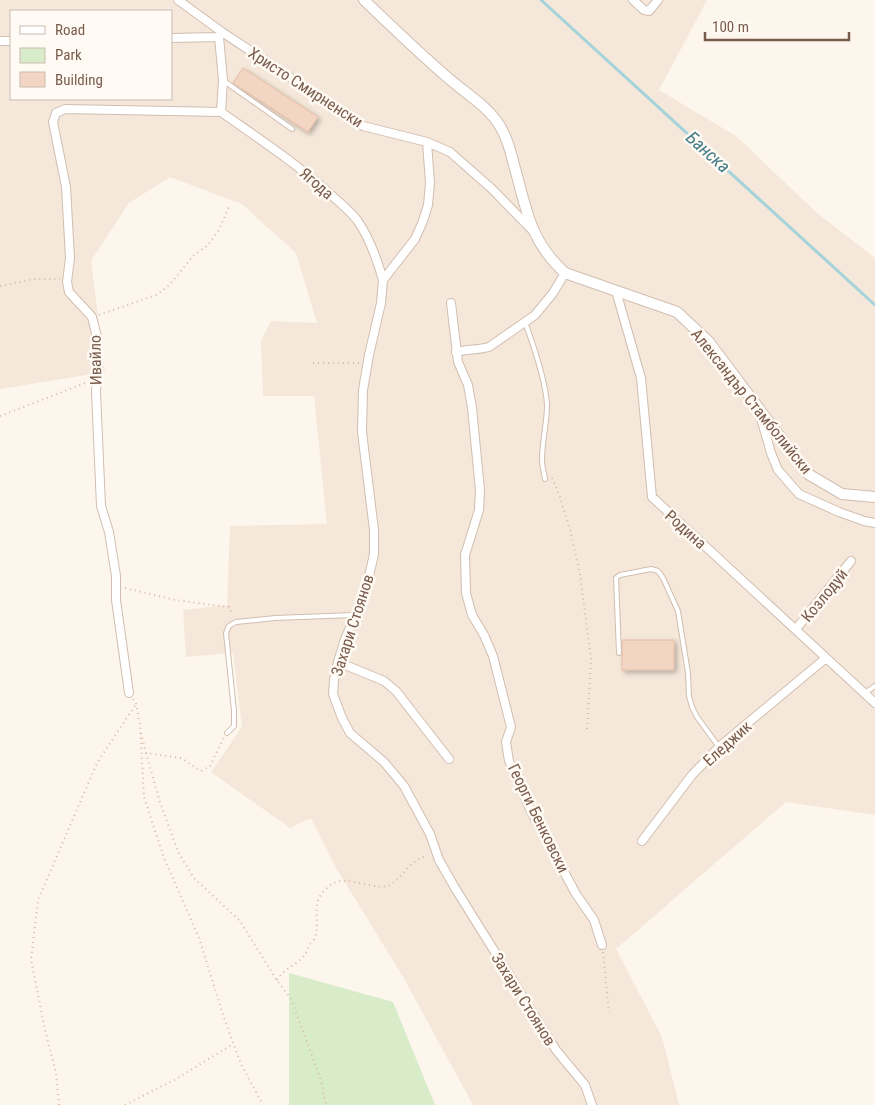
<svg xmlns="http://www.w3.org/2000/svg" width="875" height="1105" viewBox="0 0 875 1105" font-family="'Roboto Condensed',sans-serif">
	<defs>
		<filter id="shadow"><feDropShadow dx="2.5" dy="2.5" stdDeviation="2.5" flood-color="#0004"/></filter>
	</defs>
	<rect width="100%" height="100%" fill="#fdf6ec"/>
	<path fill="#f5e8da" fill-rule="evenodd" d="M0 0H707L659 90 736 136 816 212 875 258V815L786 802 616 949 662 1037 679 1105H473L402 975 336 868 311 818 290 828 211 772 242 727 233 653 186 657 183 610 227 605 230 526 327 524 314 396H263L261 341 271 321 317 323 296 253 242 204 170 177 129 203 91 261 105 372 0 389ZM11 11H171V99H11Z"/>
	<path fill="#d8ecc9" d="M289 973 393 1002 435 1105H289Z"/>
	<g fill="none" stroke-linecap="round" stroke-linejoin="round">
		<path stroke="#a5d3da" stroke-width="3" d="M541 0 875 305"/>
	</g>
	<path fill="#f3d5c3" stroke="#e6bba3" filter="url(#shadow)" d="M243 68 318 117 308 132 233 83Z
		M622 640H674V670H622Z"/>
	<g fill="none" stroke-linecap="round" stroke-linejoin="round">
		<defs>
			<path id="service" d="M224 81 292 129
				M525 322C533 344 546 381 547 405 547 423 542 441 542 460 542 466 544 473 545 479
				M619 653 616 578 620 575 651 569 658 571 663 578 678 611 688 673 689 696 692 707 697 717 719 747
				M865 693 875 686
				M227 733 234 726V711L226 633 229 626 236 622 275 618 354 615"/>
			<path id="minor" d="M178 0 222 32 363 126 427 142 450 152 492 189 532 230
				M633 0 644 10 649 11 658 0
				M171 38 219 37
				M0 41H11
				M221 112C258 138 296 163 329 193 339 202 349 210 357 220 370 238 377 259 383 280
				M221 112 223 80 219 37 222 32
				M427 142 430 183 428 205 423 221 415 239 383 280 381 303 369 355 363 390 362 432 374 530V554L365 594 345 639 338 662 334 680 333 694 342 718 350 733 384 762 404 786 430 834 439 860 455 888 556 1050 585 1085 592 1105
				M616 291 641 378 652 497 875 703
				M451 303 458 362 468 385 472 408 480 490 479 510 465 555 466 593 472 615 484 635 493 656 511 727 506 742 509 761 530 809 576 894 594 920 602 945
				M456 352C469 349 478 350 489 347L535 315 553 293 565 273
				M759 411 771 453 778 470 799 494 839 512 864 521 875 523
				M796 629 851 561
				M338 662 384 681 396 691 449 759
				M129 693 116 600V576L109 532 101 506 96 392 98 365 97 337 92 317 69 292 67 282 70 258 66 187 53 122 56 113 65 109 221 112
				M642 841 692 775 719 747 826 658"/>
			<path id="tertiary" d="M364 0C391 26 419 53 447 77 465 93 488 106 500 126 507 138 511 152 514 165 527 210 529 240 565 273L677 312 709 342 808 474 842 494 875 497"/>
		</defs>
		<use href="#service" stroke="#d1beb0" stroke-width="6"/>
		<use href="#minor" stroke="#d1beb0" stroke-width="10"/>
		<use href="#tertiary" stroke="#d1beb0" stroke-width="12"/>
		<path stroke="#d9b8a5" stroke-width="2" stroke-dasharray="1 4" stroke-linecap="butt" d="M0 286 34 279H60
			M99 315 156 295 166 288 172 282 193 256 208 245 219 230 230 204
			M313 363H360
			M0 416 88 382
			M552 478 560 497 570 530 580 574 591 659 587 731
			M125 588 175 600 229 607 233 615
			M133 699 136 704 140 725 144 797 164 858 199 938 225 1021 241 1064 263 1105
			M141 733 146 753 181 758 201 771 210 766 224 737
			M146 753 160 802 178 852 194 878 240 921 276 979 291 999 321 1080 326 1105
			M603 952 609 1012
			M277 980C283 970 294 966 303 957 306 954 308 949 310 944 311 943 314 940 315 938 321 919 309 904 327 888 331 884 335 882 340 881 354 879 379 891 390 885 405 876 408 860 428 856
			M59 1105 56 1073 45 1030 31 959 38 900 97 763 136 704
			M125 1105 176 1079 233 1044"/>
		<use href="#service" stroke="#fff" stroke-width="4"/>
		<use href="#minor" stroke="#fff" stroke-width="8"/>
		<use href="#tertiary" stroke="#fff" stroke-width="10"/>
	</g>
	<g text-anchor="middle" stroke-width="5" stroke-linejoin="round" paint-order="stroke">
		<g font-size="16" fill="#7a5c4d" stroke="#fffaf3">
			<text transform="translate(306 87) rotate(33)" y="6">Христо Смирненски</text>
			<text transform="translate(317 183) rotate(41)" y="6">Ягода</text>
			<text transform="translate(95 360) rotate(-91)" y="6">Ивайло</text>
			<text transform="translate(752 401) rotate(51)" y="6">Александър Стамболийски</text>
			<text transform="translate(686 529) rotate(42)" y="6">Родина</text>
			<text transform="translate(824 595) rotate(-51)" y="6">Козлодуй</text>
			<text transform="translate(352 625) rotate(-72)" y="6">Захари Стоянов</text>
			<text transform="translate(727 743) rotate(-42)" y="6">Еледжик</text>
			<text transform="translate(539 818) rotate(64)" y="6">Георги Бенковски</text>
			<text transform="translate(524 999) rotate(58)" y="6">Захари Стоянов</text>
		</g>
		<g font-size="18" font-style="italic" fill="#437c86" stroke="#fffaf3">
			<text transform="translate(708 152) rotate(42)" y="6">Банска</text>
		</g>
	</g>
	<rect x="10" y="10" width="162" height="90" fill="#fffaf3" stroke="#cabbb1"/>
	<rect x="20" y="26" width="25" height="8" fill="#ffffff" stroke="#cabbb1"/>
	<text x="55" y="35" font-size="15" fill="#7a5c4d">Road</text>
	<rect x="20" y="48" width="25" height="15" fill="#d8ecc9" stroke="#cabbb1"/>
	<text x="55" y="60" font-size="15" fill="#7a5c4d">Park</text>
	<rect x="20" y="72" width="25" height="15" fill="#f3d5c3" stroke="#cabbb1"/>
	<text x="55" y="85" font-size="15" fill="#7a5c4d">Building</text>
	<path d="M705 32v8h144v-8" fill="none" stroke="#7a5c4d" stroke-width="2.5"/>
	<text x="712" y="32" font-size="15" fill="#7a5c4d" stroke="#fffaf3" stroke-width="4" paint-order="stroke">100 m</text>
</svg>
